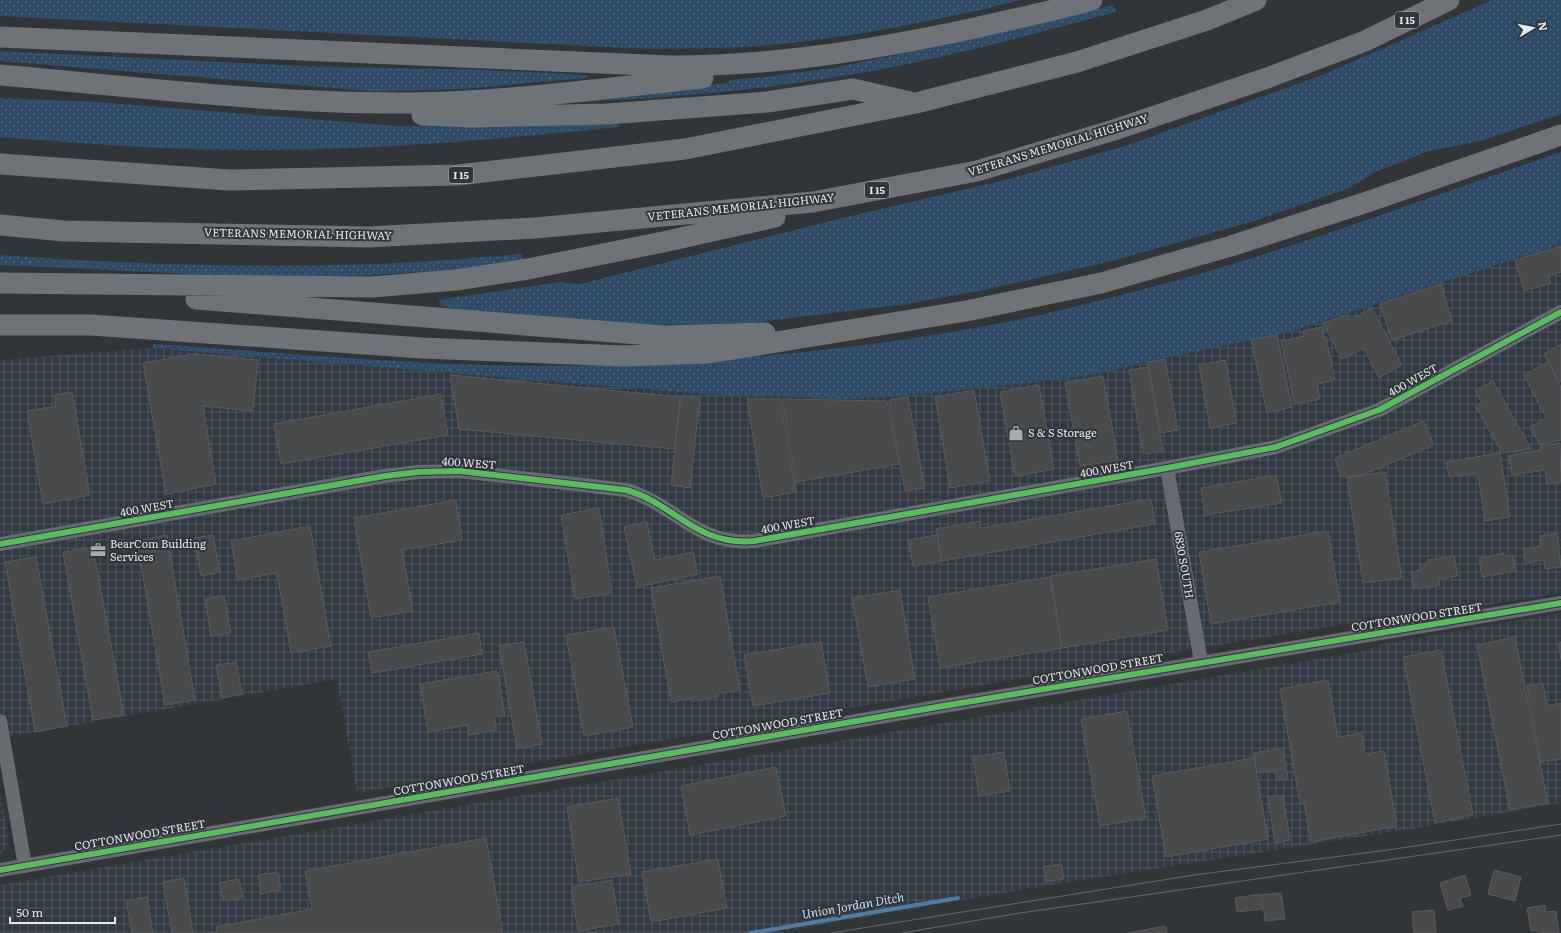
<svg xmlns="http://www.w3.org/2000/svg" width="1561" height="933" viewBox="0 0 1561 933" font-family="Literata,serif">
	<defs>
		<pattern id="industrial-grid" width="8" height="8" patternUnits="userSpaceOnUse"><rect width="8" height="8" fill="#313a43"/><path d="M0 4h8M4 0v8" fill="none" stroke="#4f565e"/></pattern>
		<pattern id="grass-dots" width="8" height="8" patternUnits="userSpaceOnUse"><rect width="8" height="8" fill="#2f4b67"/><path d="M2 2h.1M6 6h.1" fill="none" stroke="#4d657d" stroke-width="1.8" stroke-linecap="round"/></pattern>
	</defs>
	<rect width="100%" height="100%" fill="#323537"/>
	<path fill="url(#industrial-grid)" d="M1561 244V593L1367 625 1359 622 1139 658 357 793 337 679 0 738V360L153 348 703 394 840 399 892 397 1038 382 1103 373 1146 362 1290 332Z
		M1561 613V803L1423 827 1044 886 773 933H0V885L1364 651 1377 645Z
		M0 791 8 836 7 847 0 855Z"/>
	<path fill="url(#grass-dots)" d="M0 0H1020C943 20 862 35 782 44 731 49 679 49 628 48L0 16Z
		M1492 0H1561V114L1480 141 1429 151 1375 172 1347 189 1254 221 1112 261 979 291 906 304 750 323 646 325 475 313 442 306 438 300 560 282 580 284 834 220 1005 180 1125 146 1325 74Z
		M1113 5 1116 12C1030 35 942 59 854 74 739 94 624 102 508 104L729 83V80L777 76V75L833 68 886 57 1048 22Z
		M0 51 300 66 487 70 587 75 586 78 461 89 370 91 0 61Z
		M0 98 97 102 397 126 502 127 619 124V127C502 139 385 149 268 150 179 151 89 144 0 137Z
		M1561 152V244L1290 332 1146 362 1103 373 1038 382 892 397 840 399 703 394 153 348 154 344C290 353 429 367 565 366 721 363 877 349 1031 317 1110 299 1190 278 1268 253 1366 222 1463 185 1561 152Z
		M522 254 523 262 416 275 415 272C277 283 138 270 0 265V255C114 263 227 268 341 265 401 264 462 259 522 254Z"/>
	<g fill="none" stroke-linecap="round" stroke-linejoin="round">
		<path stroke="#517ba1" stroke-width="4" d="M751 933 958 898"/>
	</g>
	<path fill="#484a4c" stroke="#595b5e" d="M1561 246V272L1548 276 1551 283 1524 291 1515 260Z
		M1441 284 1452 321 1392 340 1380 304Z
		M1372 308 1402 365 1379 378 1364 348 1342 359 1323 323 1347 315 1350 320Z
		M1322 327 1324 338 1326 337 1335 380 1317 384 1320 399 1295 404 1281 341 1304 336 1302 331Z
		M1277 335 1292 407 1267 413 1251 340Z
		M1561 344V381L1559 382 1544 354Z
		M193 354 258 360 253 411 203 406 216 484 166 494 143 363Z
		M1165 359 1178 430 1161 433 1148 362Z
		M1225 360 1237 423 1210 428 1199 365Z
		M1548 362 1561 387V440L1539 444 1530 427 1546 418 1524 375Z
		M1148 367 1163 451 1143 454 1129 370Z
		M450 375 680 397 675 449 459 429Z
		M1103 376 1118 460 1080 466 1065 383Z
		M1493 381 1531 449 1502 453 1476 407 1482 403 1475 391Z
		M1039 385 1054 469 1015 476 1000 392Z
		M974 390 990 481 950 488 935 397Z
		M72 392 90 495 43 504 27 411 56 406 54 395Z
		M441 394 448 435 281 464 274 424Z
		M681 396 700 398 690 488 671 485Z
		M908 397 925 488 905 491 889 400Z
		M747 399H780L796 492 763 498Z
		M782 399 887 401 899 464 796 482Z
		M1424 421 1434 445 1362 475 1341 477 1335 458Z
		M1560 443 1561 482 1547 484 1545 470 1512 475 1509 456 1541 450V446Z
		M1500 453 1510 517 1485 521 1478 473 1449 477 1446 462Z
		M1385 472 1402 578 1363 583 1347 478Z
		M1276 475 1282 503 1205 515 1201 488Z
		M1151 499 1155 524 942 561 936 529 980 521 981 528Z
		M456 500 462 540 402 550 413 611 371 618 354 518Z
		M599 508 612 593 575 599 561 515Z
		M647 522 655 560 693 552 698 574 637 587 624 527Z
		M310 526 331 646 291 653 277 573 238 580 231 541Z
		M1328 531 1340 602 1211 624 1199 552Z
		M1557 533 1561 567 1545 569 1544 560 1526 563 1523 549 1541 546 1540 536Z
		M167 535 195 700 165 705 137 541Z
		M213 535 220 572 201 576 194 538Z
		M937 535 942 561 913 566 908 540Z
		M93 547 124 715 93 720 63 552Z
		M1504 553V556L1513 555 1516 571 1482 577 1479 558Z
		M1454 556 1458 576 1439 579 1440 585 1414 589 1411 572 1421 570 1420 565 1428 563V560Z
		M36 557 67 726 35 732 5 562Z
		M1156 559 1168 630 1062 648 1051 576Z
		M720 576 740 690 717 694 718 697 693 701 692 698 671 702 651 588Z
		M1050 577 1062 648 940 668 928 597Z
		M900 590 915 679 868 687 852 598Z
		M224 596 231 633 211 636 205 599Z
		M614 627 633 727 584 736 566 635Z
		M479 633 482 654 372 673 368 652Z
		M1515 637 1548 803 1510 810 1477 645Z
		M524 642 542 744 517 749 499 646Z
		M821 642 830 693 753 706 744 655Z
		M1561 642V659L1558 643Z
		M1441 650 1473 815 1435 823 1403 657Z
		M236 662 242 694 222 698 216 665Z
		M497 671 505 715 494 717 497 730 469 735 467 725 428 732 420 684Z
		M1328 680 1338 737 1362 733 1365 754 1384 751 1397 826 1311 842 1304 803H1300L1280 689Z
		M1543 683 1547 706 1561 703V759L1541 762 1527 686Z
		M1127 711 1146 818 1100 826 1081 719Z
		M1283 748 1288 779 1277 780 1275 770 1257 773 1254 753Z
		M1004 752 1010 791 979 796 973 757Z
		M1254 758 1268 839 1166 857 1152 776Z
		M776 767 786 816 690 835 681 786Z
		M1283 795 1290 840 1275 843 1268 797Z
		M618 798 631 874 579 882 567 807Z
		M486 838 503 933H217L216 927 312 909 305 871Z
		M718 859 727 908 651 922 642 872Z
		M1061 864 1064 879 1046 882 1043 867Z
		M1494 870 1521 877 1515 901 1488 894Z
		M278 872 281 890 261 894 258 875Z
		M1465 875 1471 895 1460 898 1463 906 1448 910 1440 883Z
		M184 878 193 933H172L163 882Z
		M239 879 243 898 223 901 219 883Z
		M612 880 619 924 578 931 571 887Z
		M1281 893 1285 919 1265 921 1262 895Z
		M1260 894 1262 909 1237 912 1235 898Z
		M147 897 153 933H132L126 901Z
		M1545 905 1546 912 1556 911 1559 933H1539L1538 930 1531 931 1527 908Z
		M1434 910 1436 933H1414L1412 912Z
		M1166 926 1167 933H1127Z"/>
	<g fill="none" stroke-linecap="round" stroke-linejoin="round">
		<path stroke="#676c72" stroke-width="14" d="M1167 468 1201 662
			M0 544 385 476 418 472 459 471 626 490C676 504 695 546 754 541L1167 468 1276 447 1379 410 1561 312
			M0 721 25 866
			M0 870 943 706 1561 603"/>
		<path stroke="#6e7378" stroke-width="21" d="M0 37 670 66C775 66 872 50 975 28 1014 19 1054 11 1092 0
			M0 75C136 87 273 104 410 103 507 102 606 88 703 78
			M422 115 471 117 607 114 767 102 853 89 910 102
			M0 164 229 180 458 175 685 149 916 103 1077 62 1207 20 1256 0
			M0 225 64 231 369 237 535 228 813 202 977 171 1114 130 1267 78 1365 41 1449 0
			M0 283 372 287 456 280 528 269 663 242 775 217
			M196 299 664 336 765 333
			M0 325H91L422 348 624 356 709 353 966 311 1101 283 1231 246 1367 202 1561 135"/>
		<path stroke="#666b6e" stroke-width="1" d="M831 933 1194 875 1388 850 1561 824
			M902 933 1020 913 1561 835"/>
		<defs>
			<path id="cycleway" d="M0 544 385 476 418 472 459 471 626 490C676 504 695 546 754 541L1167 468 1276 447 1379 410 1561 312
				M0 870 943 706 1561 603"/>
		</defs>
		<use href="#cycleway" stroke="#2f353a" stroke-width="8"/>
		<use href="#cycleway" stroke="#5cba63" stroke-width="6"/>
	</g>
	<defs>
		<symbol id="shop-bare" viewBox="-9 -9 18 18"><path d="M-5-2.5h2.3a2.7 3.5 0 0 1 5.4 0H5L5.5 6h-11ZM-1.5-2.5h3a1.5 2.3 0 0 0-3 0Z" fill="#a6aaad" stroke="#2f353a" stroke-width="2.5" paint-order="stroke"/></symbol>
		<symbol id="office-bare" viewBox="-9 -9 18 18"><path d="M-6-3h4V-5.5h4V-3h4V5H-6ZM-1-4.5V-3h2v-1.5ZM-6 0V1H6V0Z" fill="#a6aaad" stroke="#2f353a" stroke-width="2.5" paint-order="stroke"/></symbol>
	</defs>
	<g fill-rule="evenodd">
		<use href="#shop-bare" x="1005" y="422" width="22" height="22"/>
		<use href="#office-bare" x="87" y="539" width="22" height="22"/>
	</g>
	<g text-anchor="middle" stroke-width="4" stroke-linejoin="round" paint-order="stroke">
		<g fill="#2f353a" stroke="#aeb3b7" stroke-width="1">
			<rect x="1395" y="12" width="24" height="16" rx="3"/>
			<rect x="449" y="167" width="24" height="16" rx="3"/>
			<rect x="865" y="182" width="24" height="16" rx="3"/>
		</g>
		<g font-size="10" font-weight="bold" fill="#e5e9ec">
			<text x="1407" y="24">I 15</text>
			<text x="461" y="179">I 15</text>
			<text x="877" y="194">I 15</text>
		</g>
		<g font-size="11" fill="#e5e9ec" stroke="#2f353a">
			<text transform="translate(1058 145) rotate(-17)" y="4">VETERANS MEMORIAL HIGHWAY</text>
			<text transform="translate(741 207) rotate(-6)" y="4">VETERANS MEMORIAL HIGHWAY</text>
			<text transform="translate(298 234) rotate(1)" y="4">VETERANS MEMORIAL HIGHWAY</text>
			<text transform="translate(1413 380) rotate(-29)" y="4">400 WEST</text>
			<text transform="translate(469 463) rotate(4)" y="4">400 WEST</text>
			<text transform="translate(1107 469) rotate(-10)" y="4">400 WEST</text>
			<text transform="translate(147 508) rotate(-10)" y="4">400 WEST</text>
			<text transform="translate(788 525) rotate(-10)" y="4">400 WEST</text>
			<text transform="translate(1184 565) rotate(80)" y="4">6830 SOUTH</text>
			<text transform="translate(1417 617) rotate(-9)" y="4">COTTONWOOD STREET</text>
			<text transform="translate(1098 669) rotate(-10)" y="4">COTTONWOOD STREET</text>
			<text transform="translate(778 724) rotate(-10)" y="4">COTTONWOOD STREET</text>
			<text transform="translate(459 780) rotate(-10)" y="4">COTTONWOOD STREET</text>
			<text transform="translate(140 835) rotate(-10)" y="4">COTTONWOOD STREET</text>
		</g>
		<g font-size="11" fill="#e5e9ec" stroke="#2f353a" text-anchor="start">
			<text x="1028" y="437">S &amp; S Storage</text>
			<text x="110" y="548">BearCom Building<tspan x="110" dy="13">Services</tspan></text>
		</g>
		<g font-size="12" font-style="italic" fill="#c4def7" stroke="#2f353a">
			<text transform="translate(853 906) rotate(-10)" y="4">Union Jordan Ditch</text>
		</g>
	</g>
	<g transform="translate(1533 28) rotate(80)" stroke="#2f353a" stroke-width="3" paint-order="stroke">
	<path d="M0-3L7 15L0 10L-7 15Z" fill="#e5e9ec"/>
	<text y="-6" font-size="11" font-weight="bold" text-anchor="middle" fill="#e5e9ec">N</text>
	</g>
	<path d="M10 917v6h105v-6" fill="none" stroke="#e5e9ec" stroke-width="2"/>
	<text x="16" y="917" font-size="12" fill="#e5e9ec" stroke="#2f353a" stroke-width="3" paint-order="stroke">50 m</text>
</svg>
